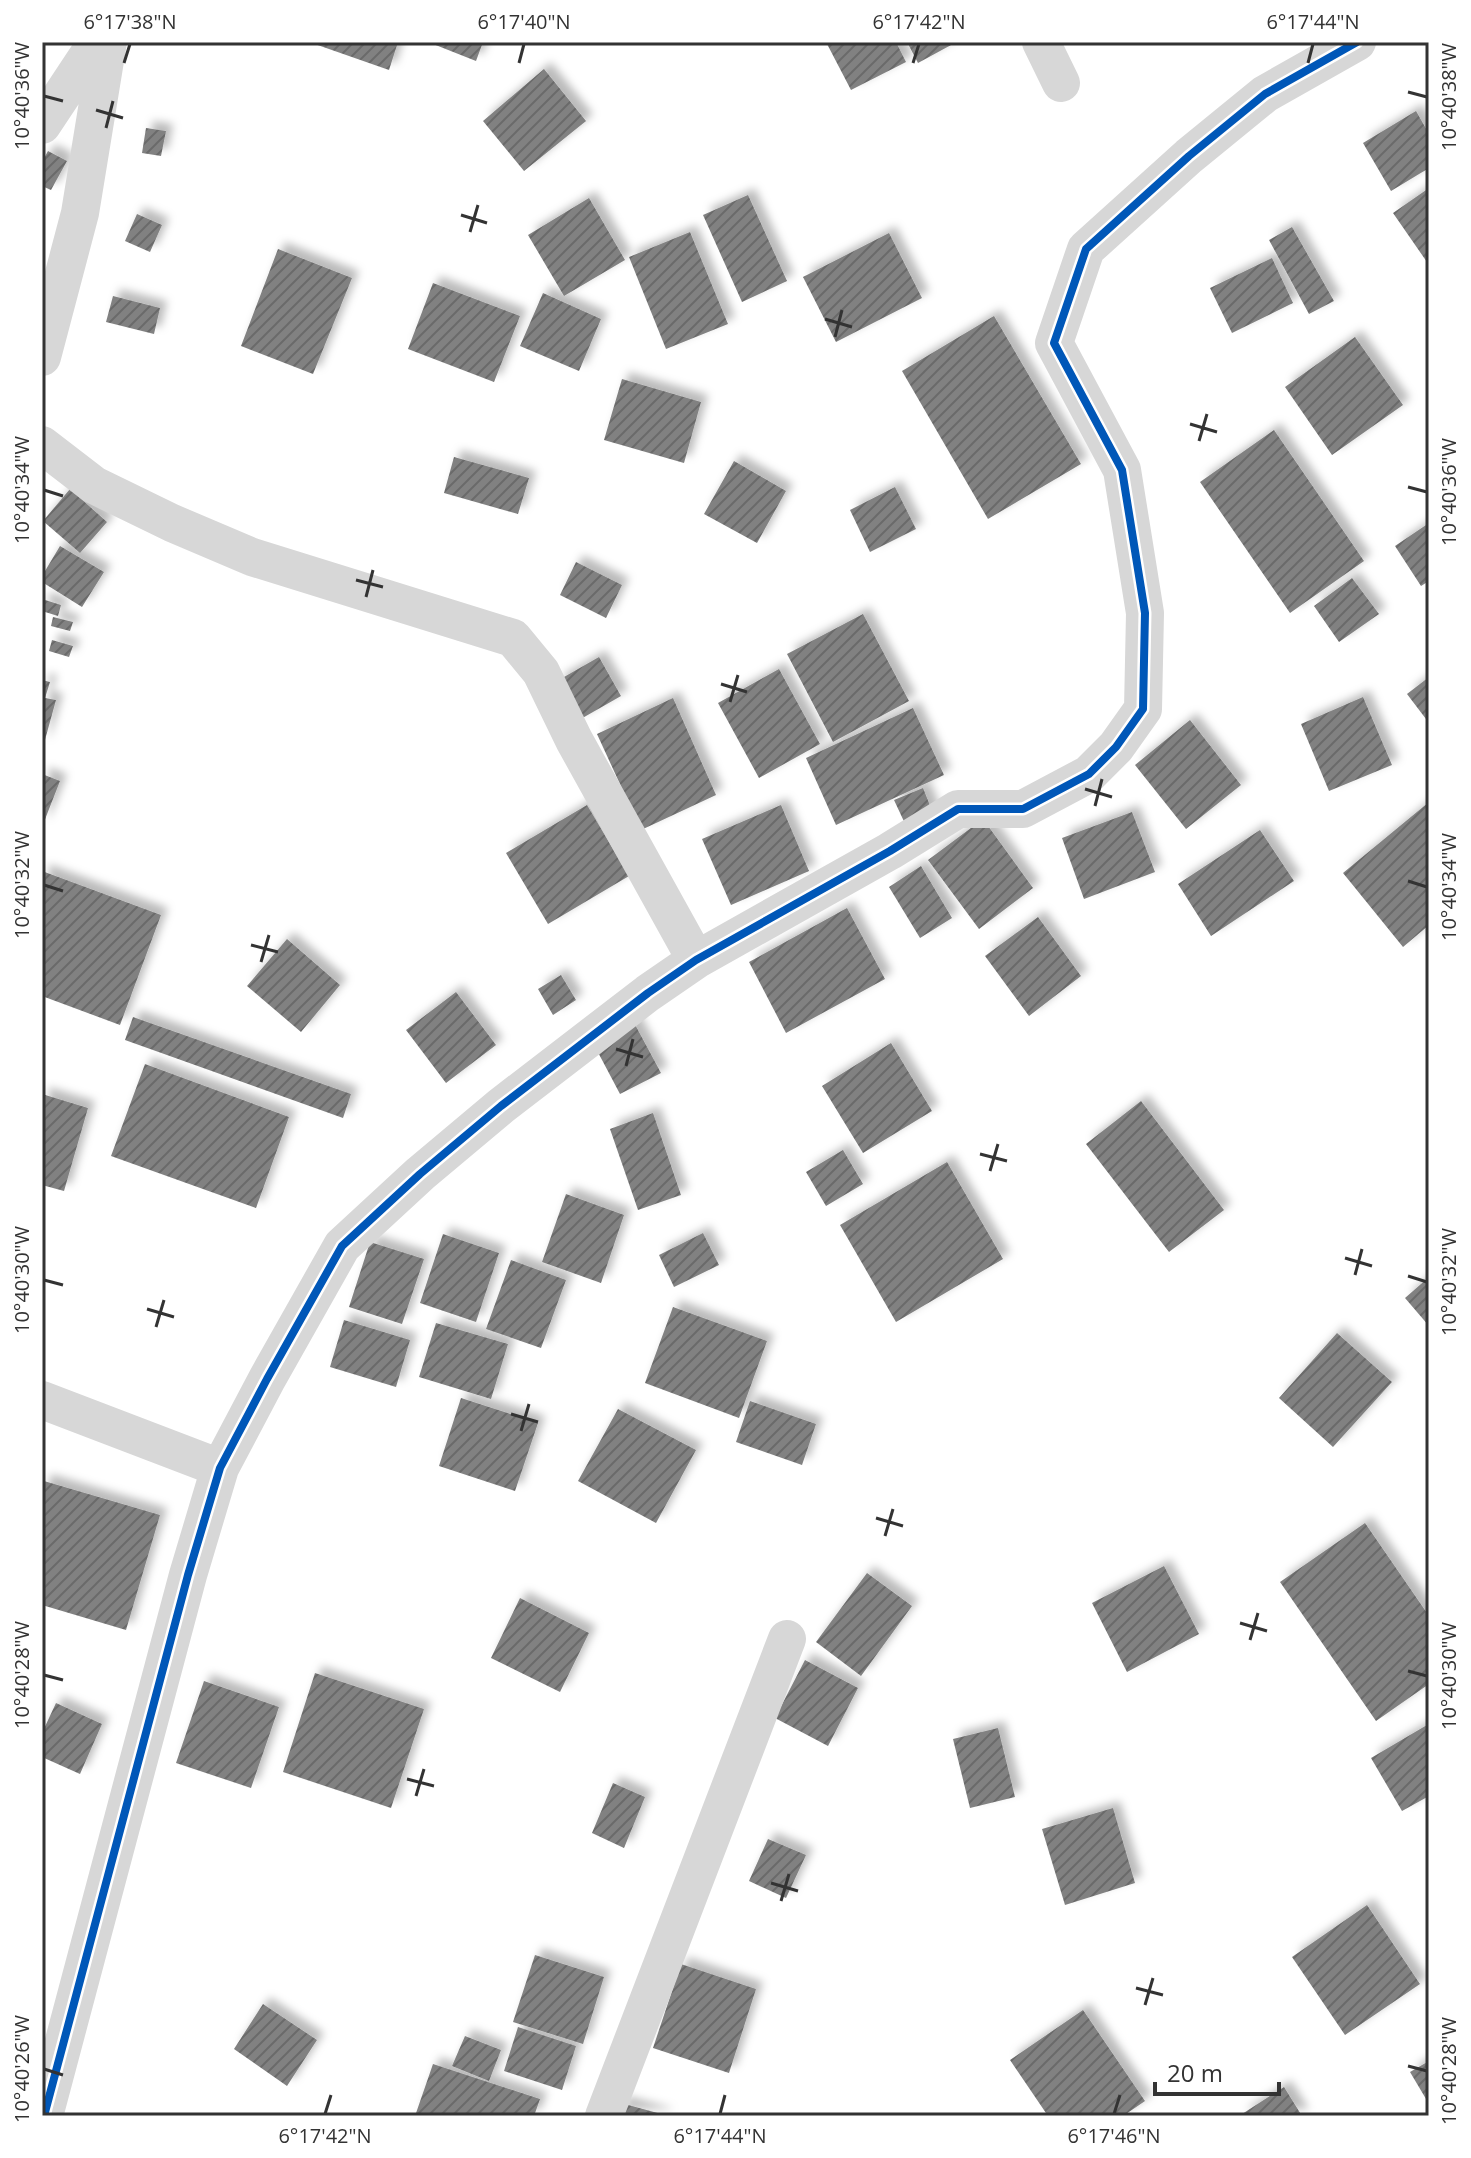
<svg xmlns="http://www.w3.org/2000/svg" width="1471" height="2158" viewBox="0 0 1471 2158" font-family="'Open Sans',sans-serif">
	<defs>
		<pattern id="building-hatch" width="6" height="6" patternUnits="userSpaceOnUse" patternTransform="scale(2)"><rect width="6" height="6" fill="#818181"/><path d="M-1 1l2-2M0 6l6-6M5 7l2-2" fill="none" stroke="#6a6a6a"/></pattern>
		<filter id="shadow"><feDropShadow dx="7" dy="-7" stdDeviation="4" flood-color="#0004"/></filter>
	</defs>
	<rect width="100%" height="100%" fill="#fff"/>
	<path fill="url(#building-hatch)" filter="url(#shadow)" d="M309 42H398L389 70Z
		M428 42H483L476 61Z
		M826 42H896L906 62 851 90Z
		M907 42H949L951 45 918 63Z
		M544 69 586 121 524 171 483 121Z
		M1416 111 1429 134V168L1391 191 1363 143Z
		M146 128 166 131 161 156 142 153Z
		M48 151 67 161 51 190 42 186V162Z
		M1429 188V265L1393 213Z
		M748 195 787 281 742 302 703 215Z
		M589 198 625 260 564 296 528 235Z
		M137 214 162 225 150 252 125 241Z
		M1292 227 1334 301 1309 314 1269 240Z
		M690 232 728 324 666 349 629 257Z
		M889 233 922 298 836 342 803 277Z
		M278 249 352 278 313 374 241 346Z
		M1272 258 1293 303 1232 333 1210 288Z
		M433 283 520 316 494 382 408 349Z
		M543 293 601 319 579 371 520 346Z
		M113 296 160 308 154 334 106 322Z
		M994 316 1081 464 988 519 902 371Z
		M1355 337 1403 405 1332 455 1285 387Z
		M622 379 701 402 684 463 604 440Z
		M1274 430 1364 561 1290 613 1200 482Z
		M454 457 529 478 518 514 444 493Z
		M734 461 786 491 757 543 704 514Z
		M895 487 916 529 870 552 850 510Z
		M70 489 107 522 80 553 43 521Z
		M1429 523V581L1421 586 1395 546Z
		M60 546 104 572 82 607 42 582V576Z
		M576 562 622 585 606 618 560 595Z
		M1352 578 1379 614 1339 642 1314 606Z
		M42 599 61 605 58 616 42 611Z
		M863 614 909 701 833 742 787 654Z
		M53 617 73 622 70 631 51 626Z
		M52 640 73 646 69 657 49 651Z
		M599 657 621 696 579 720 557 681Z
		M779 669 820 744 759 778 718 703Z
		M1429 677V723L1407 694Z
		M42 680 50 682 45 698 56 700 43 747Z
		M1363 697 1392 765 1329 791 1301 724Z
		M673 698 716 795 641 830 597 734Z
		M913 708 944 775 836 825 806 758Z
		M1190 720 1241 785 1186 829 1135 765Z
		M42 774 60 781 42 827Z
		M923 788 935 818 908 830 894 800Z
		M1429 802V925L1403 947 1343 873Z
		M587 805 629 876 548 924 506 853Z
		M781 805 809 871 731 905 702 839Z
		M1132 812 1155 872 1084 899 1062 838Z
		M983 819 1033 888 979 929 928 860Z
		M1260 830 1294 881 1211 936 1178 884Z
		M921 866 952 918 920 938 889 887Z
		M42 871 161 915 120 1025 42 996Z
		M847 908 885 979 786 1033 749 962Z
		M1038 917 1081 976 1029 1016 985 956Z
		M287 939 340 985 301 1032 247 986Z
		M561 975 576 1000 553 1015 538 989Z
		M456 992 496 1045 446 1083 406 1030Z
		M133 1017 351 1094 343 1118 125 1040Z
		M632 1019 661 1073 620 1094 592 1041Z
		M891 1043 932 1111 863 1153 822 1086Z
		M145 1064 289 1117 256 1208 111 1156Z
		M42 1094 88 1108 64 1191 42 1185Z
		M1141 1101 1224 1210 1169 1252 1086 1144Z
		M653 1113 681 1195 638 1210 610 1129Z
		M843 1150 863 1184 826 1206 806 1172Z
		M947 1162 1003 1259 896 1322 840 1225Z
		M566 1194 624 1215 601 1283 542 1262Z
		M703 1233 719 1265 674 1287 659 1255Z
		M443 1234 499 1253 476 1322 420 1303Z
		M370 1242 424 1259 402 1324 349 1307Z
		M511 1260 566 1280 541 1348 486 1329Z
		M1429 1277V1326L1405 1298Z
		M673 1307 767 1341 739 1418 645 1383Z
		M344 1320 410 1340 396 1387 330 1367Z
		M436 1323 508 1344 491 1399 419 1377Z
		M1337 1333 1392 1382 1333 1447 1279 1398Z
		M461 1398 538 1423 515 1491 439 1466Z
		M750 1401 816 1424 802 1465 736 1442Z
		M618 1409 696 1450 656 1523 578 1481Z
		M44 1481 160 1515 126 1630 42 1605V1489Z
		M1365 1523 1429 1616V1684L1376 1721 1280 1582Z
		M1164 1566 1199 1634 1127 1672 1092 1603Z
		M867 1573 912 1606 861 1676 816 1642Z
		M520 1598 589 1633 560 1692 491 1658Z
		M805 1660 858 1688 828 1746 775 1718Z
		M315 1673 424 1709 391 1808 283 1772Z
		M204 1681 279 1707 251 1788 176 1763Z
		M56 1703 102 1724 80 1774 42 1757V1733Z
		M1427 1725 1429 1728V1796L1402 1811 1371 1758Z
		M998 1728 1015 1797 970 1808 953 1739Z
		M613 1783 645 1797 624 1848 592 1833Z
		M1113 1808 1135 1883 1065 1905 1042 1829Z
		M768 1839 806 1855 786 1898 749 1881Z
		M1367 1905 1420 1984 1345 2035 1292 1957Z
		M535 1955 604 1977 583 2044 513 2022Z
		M681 1964 756 1989 729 2073 653 2048Z
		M263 2004 317 2040 287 2086 234 2049Z
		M1083 2010 1145 2101 1123 2116H1048L1010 2060Z
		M518 2027 576 2046 562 2090 504 2071Z
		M465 2036 501 2050 489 2081 452 2066Z
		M1429 2061V2104L1410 2072Z
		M433 2064 540 2099 534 2116H415Z
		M1284 2087 1302 2116H1239Z
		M621 2103 665 2115V2116H618Z"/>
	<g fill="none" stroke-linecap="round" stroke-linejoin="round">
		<path stroke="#d7d7d7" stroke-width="38" d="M1041 42 1061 83
			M42 125 97 42
			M42 357 80 213 108 42
			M42 445 94 485 172 523 252 557 513 638 541 672 574 740 696 960
			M42 1400 220 1468
			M44 2116 188 1575 220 1468 267 1379 342 1246 420 1174 501 1106 648 993 696 960 890 851 958 809H1023L1089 774 1116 747 1143 709 1145 613 1122 470 1054 343 1086 249 1189 156 1265 94 1357 42
			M604 2116 787 1639"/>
		<defs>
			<path id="cycleway" d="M44 2116 188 1575 220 1468 267 1379 342 1246 420 1174 501 1106 648 993 696 960 890 851 958 809H1023L1089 774 1116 747 1143 709 1145 613 1122 470 1054 343 1086 249 1189 156 1265 94 1357 42"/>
		</defs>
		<use href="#cycleway" stroke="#fff" stroke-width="13"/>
		<use href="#cycleway" stroke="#0057b8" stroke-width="8"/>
	</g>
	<path fill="none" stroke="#333" stroke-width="3" d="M124 63 130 44M519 63 524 44M913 63 919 44M1308 63 1313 44M1408 92 1427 97M44 96 63 101M96 110 123 118M106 128 113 101M461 215 487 223M470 232 478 205M825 319 852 327M835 337 842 310M1190 424 1217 432M1199 441 1207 414M1408 487 1427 492M44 490 63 496M356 580 383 587M366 597 373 570M721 684 747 692M730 702 738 675M1085 789 1112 797M1095 806 1102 779M1408 881 1427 887M44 885 63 891M251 945 278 952M261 962 269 935M616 1049 643 1057M626 1066 633 1039M980 1154 1007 1161M990 1171 998 1144M1345 1258 1372 1266M1355 1275 1362 1249M1408 1276 1427 1282M44 1280 63 1285M147 1309 174 1317M156 1327 164 1300M511 1414 538 1422M521 1431 529 1404M876 1518 903 1526M885 1536 893 1509M1240 1623 1267 1631M1250 1640 1258 1613M1408 1671 1427 1676M44 1675 63 1680M407 1779 434 1786M416 1796 424 1769M771 1883 798 1891M781 1901 789 1874M1136 1988 1163 1995M1145 2005 1153 1978M1408 2066 1427 2071M44 2069 63 2075M325 2114 331 2095M720 2114 725 2095M1114 2114 1120 2095"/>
	<rect width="1471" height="2158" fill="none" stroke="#ffffff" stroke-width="88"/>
	<path d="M1155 2082v12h124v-12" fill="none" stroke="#333333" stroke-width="4"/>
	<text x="1167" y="2082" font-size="24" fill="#333333" stroke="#ffffff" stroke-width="6" paint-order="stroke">20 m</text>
	<rect x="44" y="44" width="1383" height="2070" fill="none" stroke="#333" stroke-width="3"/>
	<g font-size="20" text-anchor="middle" fill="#333">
		<text x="130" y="29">6°17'38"N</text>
		<text x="524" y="29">6°17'40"N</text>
		<text x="919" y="29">6°17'42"N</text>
		<text x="1313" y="29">6°17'44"N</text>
		<text transform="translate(22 96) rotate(-90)" y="7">10°40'36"W</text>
		<text transform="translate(1449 97) rotate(-90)" y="7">10°40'38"W</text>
		<text transform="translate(22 490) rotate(-90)" y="7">10°40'34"W</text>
		<text transform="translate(1449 492) rotate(-90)" y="7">10°40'36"W</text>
		<text transform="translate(22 885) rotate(-90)" y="7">10°40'32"W</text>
		<text transform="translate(1449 887) rotate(-90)" y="7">10°40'34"W</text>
		<text transform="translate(22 1280) rotate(-90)" y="7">10°40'30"W</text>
		<text transform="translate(1449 1282) rotate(-90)" y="7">10°40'32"W</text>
		<text transform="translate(22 1675) rotate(-90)" y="7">10°40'28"W</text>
		<text transform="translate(1449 1676) rotate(-90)" y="7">10°40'30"W</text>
		<text transform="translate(22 2069) rotate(-90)" y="7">10°40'26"W</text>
		<text transform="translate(1449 2071) rotate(-90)" y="7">10°40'28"W</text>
		<text x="325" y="2143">6°17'42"N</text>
		<text x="720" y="2143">6°17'44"N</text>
		<text x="1114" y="2143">6°17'46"N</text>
	</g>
</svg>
